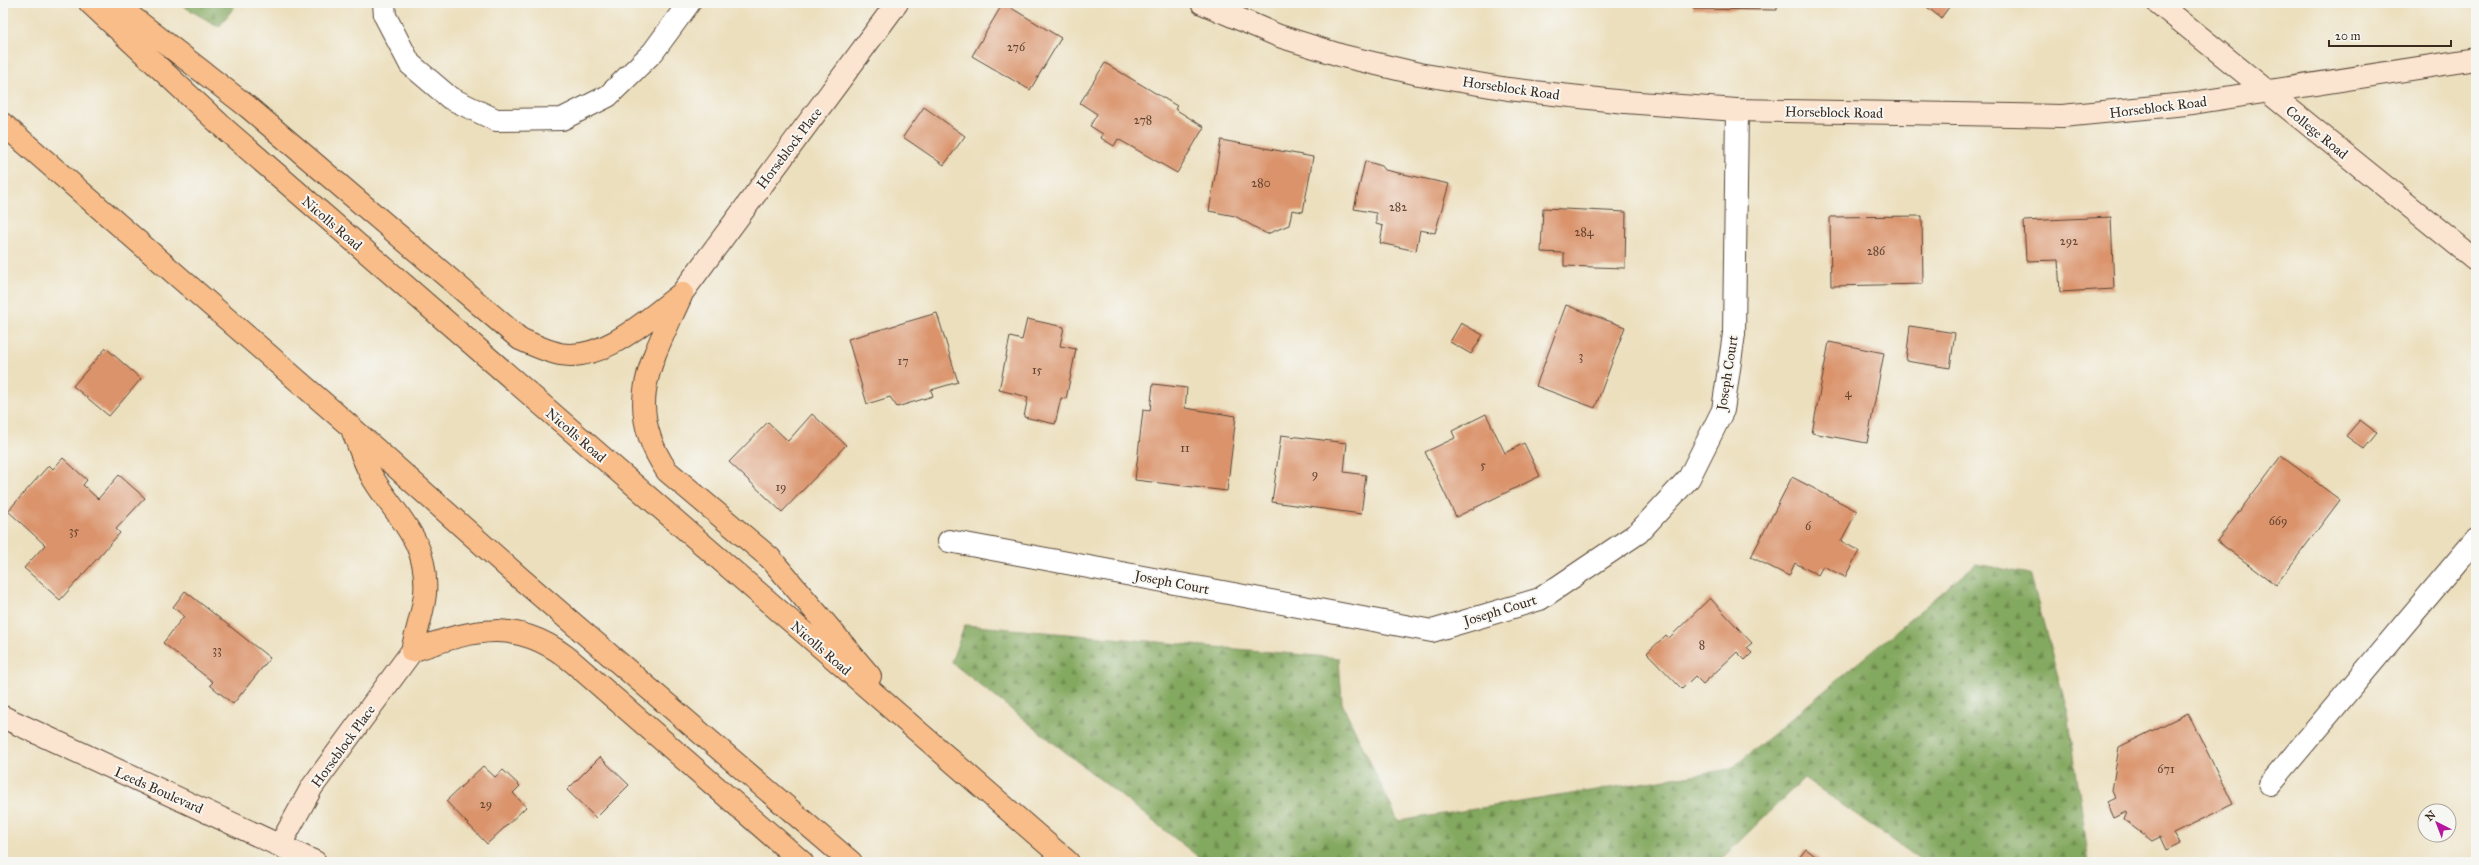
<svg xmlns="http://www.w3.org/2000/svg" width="2479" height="865" viewBox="0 0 2479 865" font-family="'IM FELL Great Primer',serif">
	<defs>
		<pattern id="forest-firs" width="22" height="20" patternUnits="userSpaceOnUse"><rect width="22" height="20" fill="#83a85e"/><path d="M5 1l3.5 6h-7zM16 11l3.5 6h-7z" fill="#6c894d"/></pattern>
	</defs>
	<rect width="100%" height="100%" fill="#f6f6f2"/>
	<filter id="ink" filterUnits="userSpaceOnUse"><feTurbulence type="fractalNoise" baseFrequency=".025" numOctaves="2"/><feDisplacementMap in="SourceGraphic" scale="8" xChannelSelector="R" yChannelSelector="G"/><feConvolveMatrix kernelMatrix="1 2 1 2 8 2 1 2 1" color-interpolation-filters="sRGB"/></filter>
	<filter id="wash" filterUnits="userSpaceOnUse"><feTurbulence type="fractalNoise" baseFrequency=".012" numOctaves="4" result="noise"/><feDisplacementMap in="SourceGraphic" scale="16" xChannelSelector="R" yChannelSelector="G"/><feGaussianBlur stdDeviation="0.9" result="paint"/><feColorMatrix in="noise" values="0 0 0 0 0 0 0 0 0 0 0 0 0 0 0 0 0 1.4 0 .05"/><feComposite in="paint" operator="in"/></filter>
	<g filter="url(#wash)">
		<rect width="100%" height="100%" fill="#ecdfbd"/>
		<path fill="url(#forest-firs)" stroke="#5f693e" d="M178 3H237L219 27Z
			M1976 564 2030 574 2068 713 2089 862H1924L1804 778 1718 862H1205L951 662 965 625 1339 658 1342 703 1398 821 1731 769Z"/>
		<g id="blocks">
			<path fill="#da936a" d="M1003 3 1061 38 1030 90 972 56Z
				M1693 3H1777V10L1693 9Z
				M1922 3H1952L1941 18Z
				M1105 63 1177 106 1175 109 1204 127 1177 173 1118 139 1114 146 1101 138 1103 134 1090 126 1097 114 1080 103Z
				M924 107 965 136 944 165 903 137Z
				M1221 140 1313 157 1303 212 1292 210 1289 225 1267 234 1235 216 1209 211Z
				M1365 161 1382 166 1385 170 1449 184 1435 233 1420 230 1416 251 1380 243 1383 226 1376 224V213L1354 209Z
				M1543 208 1626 212 1625 268 1564 266V253L1541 252Z
				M1922 216 1923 284 1831 286 1830 217Z
				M2111 217 2114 289 2060 292 2058 260 2026 261 2024 221Z
				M1566 305 1625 327 1595 408 1536 386Z
				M937 313 958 382 931 390 933 396 897 407 890 397 867 404 848 339Z
				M1027 319 1064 327 1060 346 1076 349 1066 399 1061 398 1055 424 1024 417 1028 397 999 390 1010 337 1022 340Z
				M1461 323 1483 335 1471 354 1450 342Z
				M1910 326 1955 333 1950 368 1906 361Z
				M1829 342 1884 353 1867 443 1812 433Z
				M106 348 141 379 109 416 73 386Z
				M1153 384 1187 388 1185 408 1236 416 1227 491 1135 480 1143 410 1150 411Z
				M812 414 846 445 782 512 729 462 768 422 788 441Z
				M1486 414 1505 453 1524 443 1540 476 1456 517 1425 452 1455 438 1452 431Z
				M2360 420 2377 433 2364 449 2346 436Z
				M1281 435 1347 443 1344 472 1366 475 1361 514 1272 502Z
				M2281 456 2340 500 2276 585 2217 541Z
				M63 458 87 480 83 485 98 499 119 475 145 498 116 529 120 533 60 600 24 568 45 545 8 511 49 465 53 469Z
				M1792 477 1857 511 1841 541 1859 551 1845 577 1823 566 1818 575 1795 563 1789 576 1751 557Z
				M185 591 270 658 233 704 210 685 213 682 163 643 184 616 173 607Z
				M1710 598 1752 643 1747 647 1752 653 1745 660 1737 652 1703 684 1695 676 1682 689 1647 653 1666 635 1669 638Z
				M2188 713 2233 804 2174 833 2180 843 2166 850 2160 837 2152 841 2124 820 2127 812 2114 818 2107 802 2115 798 2112 791 2119 747Z
				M600 757 629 785 596 818 567 790Z
				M483 766 495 777 503 770 520 786 513 793 526 807 487 844 446 801Z
				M1806 849 1823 862H1796Z"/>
		</g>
	</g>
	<g filter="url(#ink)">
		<use href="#blocks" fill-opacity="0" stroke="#564536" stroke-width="1"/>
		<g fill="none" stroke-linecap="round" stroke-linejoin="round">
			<defs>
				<path id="lane" d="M384 3 385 16 410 64 450 98 496 120 562 119 608 96 653 52 689 3
					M2270 784 2476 539"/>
				<path id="street" d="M949 541 1432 631 1540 599 1638 533 1689 478 1723 410 1734 334 1737 110"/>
				<path id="secondary" d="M1202 3 1279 36 1343 56 1419 74 1508 89 1625 102 1737 110 2062 116 2186 104 2476 59
					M2158 3 2476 260
					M682 293 897 3
					M3 717 315 862
					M280 845 312 787 412 651"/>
				<path id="highway" d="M90 3 226 130 1068 862
					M114 3 248 107 520 339C533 345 546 351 560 354 604 362 650 317 682 293
					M3 124 351 427 520 578 851 862
					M681 296C652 360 622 405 667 471L770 558 870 676
					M353 432C360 448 365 466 374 480 398 519 429 541 425 594 423 613 416 632 412 651
					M412 651C474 629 519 616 574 663L802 862"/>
			</defs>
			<use href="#lane" stroke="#564536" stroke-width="24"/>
			<use href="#street" stroke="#564536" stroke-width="24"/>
			<use href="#secondary" stroke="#564536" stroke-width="24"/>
			<use href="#highway" stroke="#564536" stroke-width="24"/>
			<use href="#lane" stroke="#fff" stroke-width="22"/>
			<use href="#street" stroke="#fff" stroke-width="22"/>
			<use href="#secondary" stroke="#fce5d0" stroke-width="22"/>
			<use href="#highway" stroke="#f8bd89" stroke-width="22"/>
		</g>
	</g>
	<g text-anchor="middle" stroke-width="4" stroke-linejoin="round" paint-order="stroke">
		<g font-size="12" fill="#634431">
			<text x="1016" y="51">276</text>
			<text x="1143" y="124">278</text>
			<text x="1261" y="187">280</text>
			<text x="1398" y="211">282</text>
			<text x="1584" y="236">284</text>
			<text x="2069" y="245">292</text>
			<text x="1876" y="255">286</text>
			<text x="1581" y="360">3</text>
			<text x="903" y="365">17</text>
			<text x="1037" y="374">15</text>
			<text x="1848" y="397">4</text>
			<text x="1185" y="452">11</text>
			<text x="1483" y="469">5</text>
			<text x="1315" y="478">9</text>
			<text x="781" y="491">19</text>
			<text x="2278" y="525">669</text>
			<text x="1808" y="530">6</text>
			<text x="74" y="535">35</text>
			<text x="1702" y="649">8</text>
			<text x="217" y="654">33</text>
			<text x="2166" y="773">671</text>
			<text x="486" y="808">29</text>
		</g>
		<g font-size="14" fill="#3b2a1e" stroke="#f6f6f2">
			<text transform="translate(1511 88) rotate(8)" y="5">Horseblock Road</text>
			<text transform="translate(2158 107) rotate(-7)" y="5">Horseblock Road</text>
			<text transform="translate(1834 112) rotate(1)" y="5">Horseblock Road</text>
			<text transform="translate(2317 132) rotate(39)" y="5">College Road</text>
			<text transform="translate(789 148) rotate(-53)" y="5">Horseblock Place</text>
			<text transform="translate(332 223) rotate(41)" y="5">Nicolls Road</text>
			<text transform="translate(1727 373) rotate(-81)" y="5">Joseph Court</text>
			<text transform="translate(576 435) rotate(41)" y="5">Nicolls Road</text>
			<text transform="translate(1172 582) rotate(11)" y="5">Joseph Court</text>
			<text transform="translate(1500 610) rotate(-17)" y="5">Joseph Court</text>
			<text transform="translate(821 648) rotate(41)" y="5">Nicolls Road</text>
			<text transform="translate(343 746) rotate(-54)" y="5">Horseblock Place</text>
			<text transform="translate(159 790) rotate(24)" y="5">Leeds Boulevard</text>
		</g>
	</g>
	<rect width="2479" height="865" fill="none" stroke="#f6f6f2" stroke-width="16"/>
	<g transform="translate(2437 823) rotate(318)"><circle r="19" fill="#f6f6f2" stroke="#aba49d"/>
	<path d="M0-3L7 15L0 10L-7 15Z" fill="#b5179e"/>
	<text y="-6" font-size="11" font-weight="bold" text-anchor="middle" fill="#3b2a1e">N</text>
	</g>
	<path d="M2329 40v6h122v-6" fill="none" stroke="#3b2a1e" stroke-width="2"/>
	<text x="2335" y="40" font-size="12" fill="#3b2a1e" stroke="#f6f6f2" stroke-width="3" paint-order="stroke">20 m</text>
</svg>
